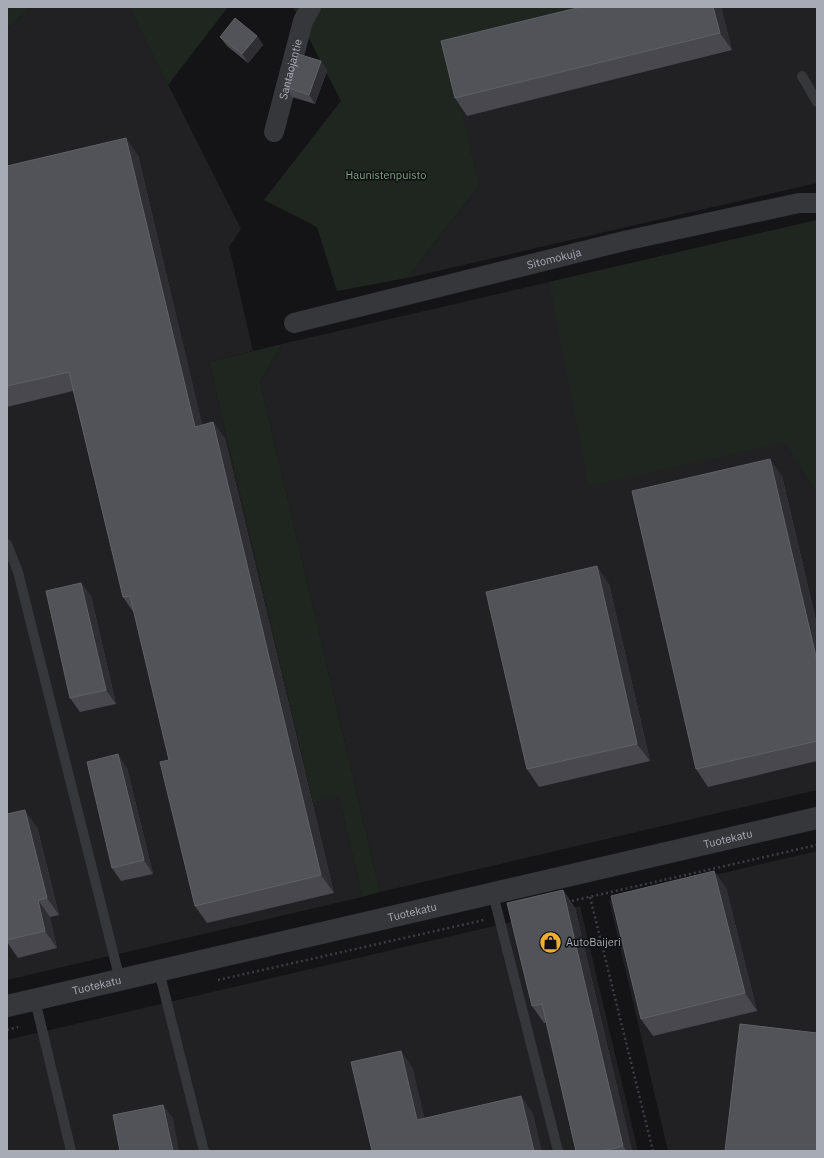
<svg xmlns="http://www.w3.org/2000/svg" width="824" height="1158" viewBox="0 0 824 1158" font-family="'IBM Plex Sans',sans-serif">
	<rect width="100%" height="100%" fill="#141416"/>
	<path fill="#212123" d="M31 7H129L241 229 229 247 253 351 209 362 313 801 339 796 362 897 7 980V29Z
		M662 7H817V183L407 278 479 186 448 57Z
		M817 220V790L380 892 260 381 282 344Z
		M817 851V1151H668L609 900Z
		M580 906 638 1151H7V1040Z"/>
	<path fill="#1f2620" d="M7 7H31L7 29Z
		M129 7H228L168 85Z
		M293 7H662L449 57 479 186 407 278 337 291 317 227 264 200 341 101Z
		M817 220V492L785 442 589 486 549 282Z
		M282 344 260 381 380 892 362 897 339 796 313 802 209 362Z"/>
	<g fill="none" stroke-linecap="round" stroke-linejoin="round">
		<path stroke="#3c3d42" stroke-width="2.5" stroke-dasharray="2 3" stroke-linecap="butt" d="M590 897 653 1151
			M567 902 817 845
			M218 980 484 920
			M7 1030 18 1027"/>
		<path stroke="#36373b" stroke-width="10" d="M802 76 817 102
			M7 544 18 572 120 980
			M493 894 558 1151
			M159 971 204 1151
			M35 1000 71 1151"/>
		<g stroke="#36373b" stroke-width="20">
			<path id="s1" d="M274 132 303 21 311 7"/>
			<path id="s2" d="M294 323 624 241 799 203H817"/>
		</g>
		<path stroke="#36373b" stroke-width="22" id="s3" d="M7 1006 817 818"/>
	</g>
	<path fill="#48484e" d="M581 7H721L732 50 467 116 455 98Z
		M257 36 263 45 248 63 227 46 220 37Z
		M321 61 327 71 315 104 292 97 286 87Z
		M138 155 202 425 213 422 225 439 334 893 207 923 195 906 169 760 134 613 123 597 73 391 7 407V166Z
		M782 476 817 625V761L708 787 696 769Z
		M81 583 91 596 116 704 80 712 70 698Z
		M609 584 650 761 539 787 527 769Z
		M127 768 153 874 121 881 112 868Z
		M7 814 37 827 59 915 50 917 57 948 18 958 7 942Z
		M714 871 726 888 757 1011 653 1036 641 1019Z
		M563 890 575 908 632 1151H576L546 1023H544L532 1006Z"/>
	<path fill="#2f2f33" d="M713 7H721L732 50 720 33Z
		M257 36 263 45 248 63 242 54Z
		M321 61 327 71 315 104 309 95Z
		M126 138 138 155 207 444 195 427Z
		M213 422 225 439 334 893 321 875Z
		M770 459 782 476 817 625V661Z
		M597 566 609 584 650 761 637 744Z
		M81 583 91 596 116 704 106 690Z
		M118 754 127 768 153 874 144 860Z
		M25 810 37 827 59 915 47 898Z
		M714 871 726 888 757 1011 745 993Z
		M563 890 575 908 632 1151H627L623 1146Z
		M38 900 50 917 57 948 45 931Z
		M401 1051 413 1068 429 1137 417 1120Z
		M521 1096 533 1113 542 1151H534Z
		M163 1105 173 1118 179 1151H173Z"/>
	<path fill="#525359" stroke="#606168" d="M581 7H713L720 33 455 98 441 41Z
		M235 18 257 36 242 54 220 37Z
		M298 54 321 61 309 95 286 87Z
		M126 138 195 427 213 422 321 875 195 906 160 762 169 760 130 596 123 597 69 372 7 386V166Z
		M770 459 817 661V741L696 769 632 491Z
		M597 566 637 744 527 769 486 592Z
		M81 583 106 690 70 698 46 591Z
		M118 754 144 860 112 868 87 762Z
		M25 810 47 898 38 900 45 931 7 940V814Z
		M714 871 745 993 641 1019 611 896Z
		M563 890 623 1146 603 1151H576L542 1004 532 1006 507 903Z
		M740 1024 817 1033V1151H725Z
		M401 1051 417 1120 521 1096 534 1151H372L351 1062Z
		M163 1105 173 1151H120L113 1115Z"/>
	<defs>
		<symbol id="shop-disc" viewBox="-11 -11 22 22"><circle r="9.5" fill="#eeae35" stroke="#0f1011"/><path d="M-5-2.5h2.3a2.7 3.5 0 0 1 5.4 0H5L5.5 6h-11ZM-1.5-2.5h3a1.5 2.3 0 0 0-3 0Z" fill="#111"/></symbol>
	</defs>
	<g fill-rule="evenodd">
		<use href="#shop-disc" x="538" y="930" width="25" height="25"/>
	</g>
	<g text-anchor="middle" stroke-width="3" stroke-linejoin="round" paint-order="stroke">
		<g font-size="11" fill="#a7abb6" stroke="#0f1011">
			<text dy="4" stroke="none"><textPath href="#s1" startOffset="65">Santaojantie</textPath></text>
			<text dy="4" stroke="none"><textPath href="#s2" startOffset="268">Sitomokuja</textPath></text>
			<text dy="4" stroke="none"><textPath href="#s3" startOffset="740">Tuotekatu</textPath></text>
			<text dy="4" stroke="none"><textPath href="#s3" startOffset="416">Tuotekatu</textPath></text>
			<text dy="4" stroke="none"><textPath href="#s3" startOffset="92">Tuotekatu</textPath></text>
		</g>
		<g font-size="11" fill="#7ea180" stroke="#0f1011">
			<text x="386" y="179">Haunistenpuisto</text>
		</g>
		<g font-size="11" fill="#a7abb6" stroke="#0f1011" text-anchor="start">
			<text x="566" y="946">AutoBaijeri</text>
		</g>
	</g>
	<rect width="824" height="1158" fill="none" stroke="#a7abb6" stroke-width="16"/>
</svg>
